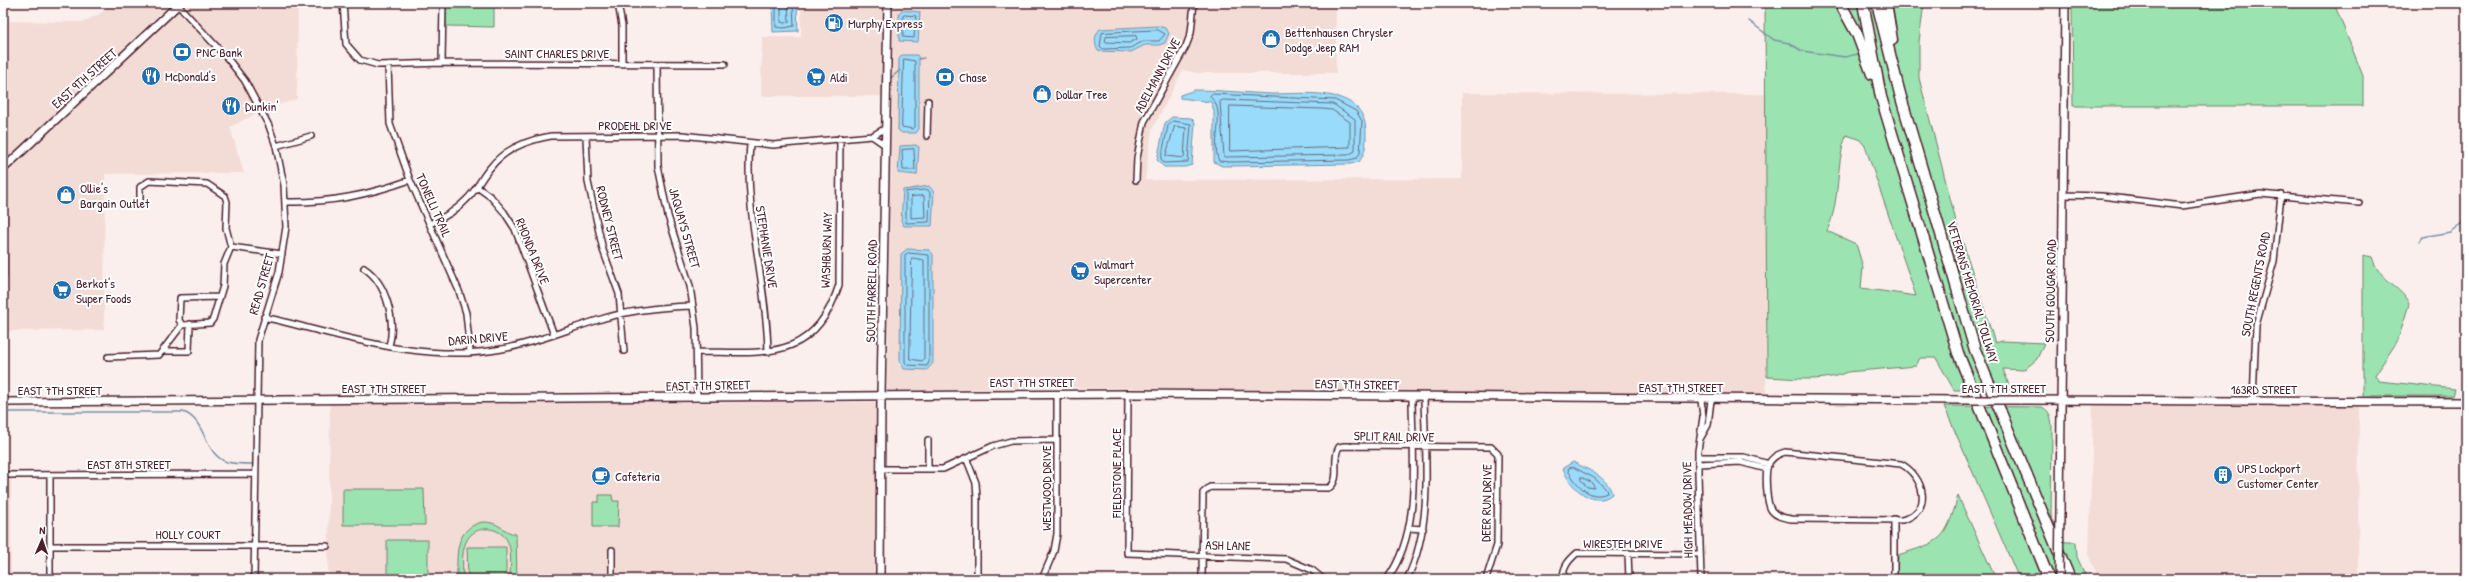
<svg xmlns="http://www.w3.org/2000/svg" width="2469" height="582" viewBox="0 0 2469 582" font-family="'Patrick Hand',sans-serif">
	<rect width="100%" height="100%" fill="#faefec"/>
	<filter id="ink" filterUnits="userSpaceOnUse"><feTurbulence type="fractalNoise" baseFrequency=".025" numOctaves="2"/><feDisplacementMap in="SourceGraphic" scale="8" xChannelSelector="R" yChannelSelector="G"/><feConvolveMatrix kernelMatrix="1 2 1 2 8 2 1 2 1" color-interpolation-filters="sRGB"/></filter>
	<g filter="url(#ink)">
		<path fill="#f4dcd6" d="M111 3H171L3 163V21L83 22 100 14Z
			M184 3H298L297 99 263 110 247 80 182 5Z
			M801 3H886L885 96H761L762 37H801Z
			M893 3H1336V73H1196L1183 70 1152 130 1145 180 1462 179V93L1767 94 1766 395 1462 394 1045 387 887 392Z
			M177 9 223 56 260 112 230 127 244 173 105 174 104 330 3 331V173Z
			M878 402 876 579H328L330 404Z
			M2093 404 2359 406 2358 579H2099L2089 557Z
			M3 477H11V579H3Z"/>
		<path fill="#9be3b0" stroke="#72816e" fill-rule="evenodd" d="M446 3H494V27L446 26Z
			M1765 3H1924L1919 42V78L1956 221 1995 343 2002 341 2044 343 2037 359 2024 370 2003 369 2011 391 1954 390 1936 358H1920L1916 366 1847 372C1823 383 1793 378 1767 377ZM1846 135 1859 139 1865 146 1916 296 1861 288 1863 267 1856 244 1827 231C1841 201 1835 166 1846 135Z
			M2072 3H2313L2336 8 2363 76V106H2073Z
			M2363 255 2372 257C2381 285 2400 284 2409 304L2398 340 2375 375 2379 381 2455 389 2453 396H2363Z
			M1944 406 2042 407C2050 411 2051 417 2052 425L2051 517 2065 542H2076L2077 557 2087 579H2019Z
			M343 489H424L425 525H343Z
			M599 495H612L613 501H619L618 527H593V502H599Z
			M1958 496 1996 579H1897L1898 555C1942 541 1945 542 1958 496Z
			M482 522C500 521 505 534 516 534L517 579H510C510 568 512 555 509 545 503 525 474 523 466 542 461 552 463 568 463 579H457C457 555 454 529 482 522Z
			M387 540H428V577H387Z
			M467 547H506V579H468Z"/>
		<path fill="#98dbfa" stroke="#7990a7" d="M772 3H797L798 31 773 32Z
			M902 10 920 12 918 42 899 41V13Z
			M1158 26 1165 28 1169 33 1165 43 1159 45H1145L1131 52 1098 51C1094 44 1094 35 1100 29Z
			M902 55H917L919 58V129L916 133H902L898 130 899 59Z
			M1195 90C1221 90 1246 93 1272 94 1304 94 1366 85 1366 133 1366 144 1366 152 1359 162L1350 164 1231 166H1222L1214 162V111L1211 102 1180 98V95Z
			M1172 117 1191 118 1195 122 1192 165 1185 167H1164L1157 160 1165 123Z
			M900 146 916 145 919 147 917 175 898 173Z
			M929 186 934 192 932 226H904L901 221 903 190Z
			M907 249 929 250 933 254V363L927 370 904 369 900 362 901 254Z
			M1573 462C1587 469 1608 477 1612 494 1594 510 1568 486 1563 468Z"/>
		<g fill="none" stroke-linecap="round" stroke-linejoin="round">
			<path stroke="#696a7e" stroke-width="1" d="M776 3V27L784 28 794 26 793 3
				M781 3V22L784 23 789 22 788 3
				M905 15 916 16 914 38 903 37V16Z
				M1158 30 1165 34 1159 41H1144L1130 48 1103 49 1100 46 1102 33Z
				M1136 36 1137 39 1129 43 1105 42 1106 37Z
				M904 59 915 61V127L913 129 902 127Z
				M1212 94 1335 100 1356 111 1362 121 1360 153 1357 158 1349 160 1231 162 1219 161C1210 143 1228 110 1210 97Z
				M1223 100 1333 104 1355 119V151L1348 155 1224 157 1220 102Z
				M1230 106 1323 109 1332 110 1350 122V147L1230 151Z
				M1173 121 1191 124 1188 162 1164 163 1161 159 1168 126Z
				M1175 126 1186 128 1184 158 1166 156Z
				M914 149 915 170H903L902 150Z
				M928 190 930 193 929 222 906 223V192Z
				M924 196 925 217 911 218V197Z
				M908 253 929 255V362L927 366 907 365 905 362V255Z
				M912 258 924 260V359L922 361 910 359Z
				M1573 467 1594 478 1606 489 1607 493C1590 501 1577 485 1569 472L1568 469Z
				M1581 477 1591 482 1595 488 1587 487 1581 480Z"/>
			<path stroke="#7990a7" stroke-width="1.5" d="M1749 21 1774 40 1789 43 1802 51 1845 57 1857 54
				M918 59 924 58
				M891 78 900 70
				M2420 241 2423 237 2450 232 2466 220
				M3 412H183C206 419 204 455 227 462 235 464 244 464 252 464"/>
			<defs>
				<path id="minor" d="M176 3 228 59 245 81 269 126 276 146 284 185 286 227 279 272 258 340 254 579
					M343 3 346 44 360 60 378 65 442 63 725 64
					M618 3 622 26V64
					M442 63 443 3
					M657 64 658 166 668 216 690 286 696 328 697 397
					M388 65 390 124 410 180 459 291 466 313 470 352
					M586 136 588 182 603 250 619 294 624 351
					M872 136 886 128
					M927 136 928 101
					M750 144C744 215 767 282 768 352
					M276 146 311 136
					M1136 180 1137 158 1144 122 1186 46 1191 33 1194 3
					M3 184V275
					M477 187 491 197 504 212 515 229 554 335
					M2063 195 2102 196 2182 206 2260 194 2359 203
					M140 201V187L149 181 207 184 225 196 227 202 226 228 231 247
					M286 202C330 203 368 195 410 180
					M430 224C443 218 456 211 466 200 476 191 481 178 490 168 505 148 528 140 551 136L682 135 773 145 872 136 885 145
					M231 247 282 254
					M364 268C387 283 396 321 389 346
					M264 317C341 335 422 364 502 349 535 343 566 330 598 320 629 310 661 307 693 306
					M182 325 179 320 180 298 220 297
					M163 351H189L190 324
					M697 352C764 352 814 363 839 285L840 138
					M108 357 159 355 182 325 210 323 213 319 223 286 224 264 231 247
					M1128 394 1127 553 1286 559 1312 570 1323 579
					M2253 401 2256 325 2274 261 2281 195
					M1700 439 1708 425 1711 400
					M1785 452 1901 464C1924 476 1934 512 1902 520L1792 519C1785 518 1777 517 1772 511 1766 504 1765 473 1768 465 1771 458 1778 454 1785 452Z
					M1698 457H1744L1769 464
					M967 460 976 483 977 499V579
					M1698 464 1740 462 1767 469
					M880 469H943L993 446 1011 441 1057 440
					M928 469V440
					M3 475 255 474
					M50 475V579
					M1409 528 1423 529
					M50 546H327
					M612 550V579
					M1628 553 1629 579
					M1042 579 1054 551 1057 534V394
					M1202 579 1203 493 1210 487 1329 488C1342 479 1331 460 1339 447L1344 446 1491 447 1498 454 1497 545 1486 579
					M1387 579C1423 530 1412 455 1412 397
					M1407 579C1434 524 1425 456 1424 397
					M1563 579C1563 567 1568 561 1577 553L1699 554
					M1701 579 1698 473V451L1703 417 1701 400
					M1894 579V519"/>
				<path id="tertiary" d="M2019 400 2466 402
					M3 402 1128 394 1961 400
					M2060 512 2065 3
					M880 579 881 396 888 3"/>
				<path id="secondary" d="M3 169 180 3"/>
				<path id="motorway" d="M1840 3 1857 34 1872 74
					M1863 3 1881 97 1958 353 2049 579
					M1877 3 1900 94 1975 350 2070 579
					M1886 3 1892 40"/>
			</defs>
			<use href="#minor" stroke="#4a1f2b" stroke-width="8"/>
			<use href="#tertiary" stroke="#4a1f2b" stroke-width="10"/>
			<use href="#secondary" stroke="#4a1f2b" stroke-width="10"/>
			<use href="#motorway" stroke="#4a1f2b" stroke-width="13"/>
			<use href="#minor" stroke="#fff" stroke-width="5"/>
			<use href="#tertiary" stroke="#fff" stroke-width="7"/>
			<use href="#secondary" stroke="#fff" stroke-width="7"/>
			<use href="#motorway" stroke="#fff" stroke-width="10"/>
			<defs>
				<path id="tertiary-bridge" d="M1961 400H2019
					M2059 579 2060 512"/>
			</defs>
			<use href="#tertiary-bridge" stroke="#4a1f2b" stroke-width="10" stroke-linecap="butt"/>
			<use href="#tertiary-bridge" stroke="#fff" stroke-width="7"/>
		</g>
	</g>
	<defs>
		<symbol id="fuel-disc" viewBox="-11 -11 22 22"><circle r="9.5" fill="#1f6fb2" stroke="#fff"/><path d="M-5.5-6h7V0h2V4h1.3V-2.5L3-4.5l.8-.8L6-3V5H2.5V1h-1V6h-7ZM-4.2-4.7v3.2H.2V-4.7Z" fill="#fff"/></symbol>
		<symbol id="shop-disc" viewBox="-11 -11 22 22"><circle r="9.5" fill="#1f6fb2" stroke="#fff"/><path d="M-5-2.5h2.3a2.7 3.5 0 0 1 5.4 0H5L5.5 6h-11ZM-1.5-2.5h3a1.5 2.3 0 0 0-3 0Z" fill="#fff"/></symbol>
		<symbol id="bank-disc" viewBox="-11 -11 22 22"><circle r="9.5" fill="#1f6fb2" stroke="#fff"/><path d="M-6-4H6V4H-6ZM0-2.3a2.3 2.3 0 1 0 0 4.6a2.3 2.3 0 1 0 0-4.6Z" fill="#fff"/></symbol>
		<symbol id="restaurant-disc" viewBox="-11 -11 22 22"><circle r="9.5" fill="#1f6fb2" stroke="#fff"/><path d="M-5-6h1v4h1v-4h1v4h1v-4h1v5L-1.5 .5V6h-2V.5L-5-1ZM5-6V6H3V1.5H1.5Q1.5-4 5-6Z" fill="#fff"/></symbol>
		<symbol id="supermarket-disc" viewBox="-11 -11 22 22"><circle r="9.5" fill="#1f6fb2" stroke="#fff"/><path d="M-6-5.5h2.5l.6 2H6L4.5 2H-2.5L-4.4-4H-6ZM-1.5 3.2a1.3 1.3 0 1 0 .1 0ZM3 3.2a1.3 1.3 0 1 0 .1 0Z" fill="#fff"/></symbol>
		<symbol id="building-disc" viewBox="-11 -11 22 22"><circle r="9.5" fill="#1f6fb2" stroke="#fff"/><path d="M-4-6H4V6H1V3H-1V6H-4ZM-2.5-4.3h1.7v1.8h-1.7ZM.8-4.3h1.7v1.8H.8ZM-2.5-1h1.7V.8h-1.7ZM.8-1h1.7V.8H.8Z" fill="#fff"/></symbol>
		<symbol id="cafe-disc" viewBox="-11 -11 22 22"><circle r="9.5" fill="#1f6fb2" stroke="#fff"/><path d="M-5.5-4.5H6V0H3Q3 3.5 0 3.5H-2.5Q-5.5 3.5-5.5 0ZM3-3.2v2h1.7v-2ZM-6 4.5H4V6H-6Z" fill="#fff"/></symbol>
	</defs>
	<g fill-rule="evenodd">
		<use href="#fuel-disc" x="823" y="12" width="22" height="22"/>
		<use href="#shop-disc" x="1260" y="28" width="22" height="22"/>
		<use href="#bank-disc" x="171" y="41" width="22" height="22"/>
		<use href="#restaurant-disc" x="140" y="65" width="22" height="22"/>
		<use href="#supermarket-disc" x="805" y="66" width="22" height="22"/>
		<use href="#bank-disc" x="934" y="66" width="22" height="22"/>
		<use href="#shop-disc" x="1031" y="83" width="22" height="22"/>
		<use href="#restaurant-disc" x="220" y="95" width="22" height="22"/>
		<use href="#shop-disc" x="55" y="184" width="22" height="22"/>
		<use href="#supermarket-disc" x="1069" y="260" width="22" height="22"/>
		<use href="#supermarket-disc" x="51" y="279" width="22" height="22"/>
		<use href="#building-disc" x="2212" y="464" width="22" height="22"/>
		<use href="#cafe-disc" x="590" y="465" width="22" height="22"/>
	</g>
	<g text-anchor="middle" stroke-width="4" stroke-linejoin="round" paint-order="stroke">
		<g font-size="13" fill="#4a1f2b" stroke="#fff" text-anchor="start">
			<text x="848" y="28">Murphy Express</text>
			<text x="1285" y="37">Bettenhausen Chrysler<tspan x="1285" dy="15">Dodge Jeep RAM</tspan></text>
			<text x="196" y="57">PNC Bank</text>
			<text x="165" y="81">McDonald's</text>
			<text x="830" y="82">Aldi</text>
			<text x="959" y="82">Chase</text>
			<text x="1056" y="99">Dollar Tree</text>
			<text x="245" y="111">Dunkin'</text>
			<text x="80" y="193">Ollie's<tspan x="80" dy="15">Bargain Outlet</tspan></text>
			<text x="1094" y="269">Walmart<tspan x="1094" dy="15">Supercenter</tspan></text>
			<text x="76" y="288">Berkot's<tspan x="76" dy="15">Super Foods</tspan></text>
			<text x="2237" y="473">UPS Lockport<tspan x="2237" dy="15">Customer Center</tspan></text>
			<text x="615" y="481">Cafeteria</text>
		</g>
		<g font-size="13" fill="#4a1f2b" stroke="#fff">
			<text x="557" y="58">SAINT CHARLES DRIVE</text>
			<text transform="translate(1157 75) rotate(-62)" y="5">ADELMANN DRIVE</text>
			<text transform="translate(84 78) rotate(-42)" y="5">EAST 9TH STREET</text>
			<text x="635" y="130">PRODEHL DRIVE</text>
			<text transform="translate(434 205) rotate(66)" y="5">TONELLI TRAIL</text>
			<text transform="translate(610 223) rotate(76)" y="5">RODNEY STREET</text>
			<text transform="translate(685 228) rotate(74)" y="5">JAQUAYS STREET</text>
			<text transform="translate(767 247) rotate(81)" y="5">STEPHANIE DRIVE</text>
			<text transform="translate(826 250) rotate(-88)" y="5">WASHBURN WAY</text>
			<text transform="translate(533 251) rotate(68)" y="5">RHONDA DRIVE</text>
			<text transform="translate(261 284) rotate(-74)" y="5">READ STREET</text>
			<text transform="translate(2255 284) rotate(-79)" y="5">SOUTH REGENTS ROAD</text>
			<text transform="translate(871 291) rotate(-89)" y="5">SOUTH FARRELL ROAD</text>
			<text transform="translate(2050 291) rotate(-89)" y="5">SOUTH GOUGAR ROAD</text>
			<text transform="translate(1973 292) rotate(73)" y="5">VETERANS MEMORIAL TOLLWAY</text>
			<text transform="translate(478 338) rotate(-5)" y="5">DARIN DRIVE</text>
			<text x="1032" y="387">EAST 7TH STREET</text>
			<text transform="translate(1357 384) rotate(1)" y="5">EAST 7TH STREET</text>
			<text transform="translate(708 385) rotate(-1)" y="5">EAST 7TH STREET</text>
			<text x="1681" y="392">EAST 7TH STREET</text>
			<text x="384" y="393">EAST 7TH STREET</text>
			<text x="2004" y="393">EAST 7TH STREET</text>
			<text x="2264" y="394">163RD STREET</text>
			<text x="60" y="395">EAST 7TH STREET</text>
			<text transform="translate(1394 436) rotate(1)" y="5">SPLIT RAIL DRIVE</text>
			<text x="129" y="469">EAST 8TH STREET</text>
			<text transform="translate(1116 473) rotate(-90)" y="5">FIELDSTONE PLACE</text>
			<text transform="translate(1046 488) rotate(-90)" y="5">WESTWOOD DRIVE</text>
			<text transform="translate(1486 503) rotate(-89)" y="5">DEER RUN DRIVE</text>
			<text transform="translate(1687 510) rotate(-91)" y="5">HIGH MEADOW DRIVE</text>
			<text x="188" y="539">HOLLY COURT</text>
			<text x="1623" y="548">WIRESTEM DRIVE</text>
			<text transform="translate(1228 545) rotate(1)" y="5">ASH LANE</text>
		</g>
	</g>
	<rect width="2469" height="582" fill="none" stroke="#fff" stroke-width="16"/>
	<rect x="8" y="8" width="2453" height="566" fill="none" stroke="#4a1f2b" stroke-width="1.5" filter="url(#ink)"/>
	<g transform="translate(42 540) rotate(2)" stroke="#ffffff" stroke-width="3" paint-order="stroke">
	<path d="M0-3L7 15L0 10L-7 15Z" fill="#4a1f2b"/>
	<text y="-6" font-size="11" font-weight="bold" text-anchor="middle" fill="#4a1f2b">N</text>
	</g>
</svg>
